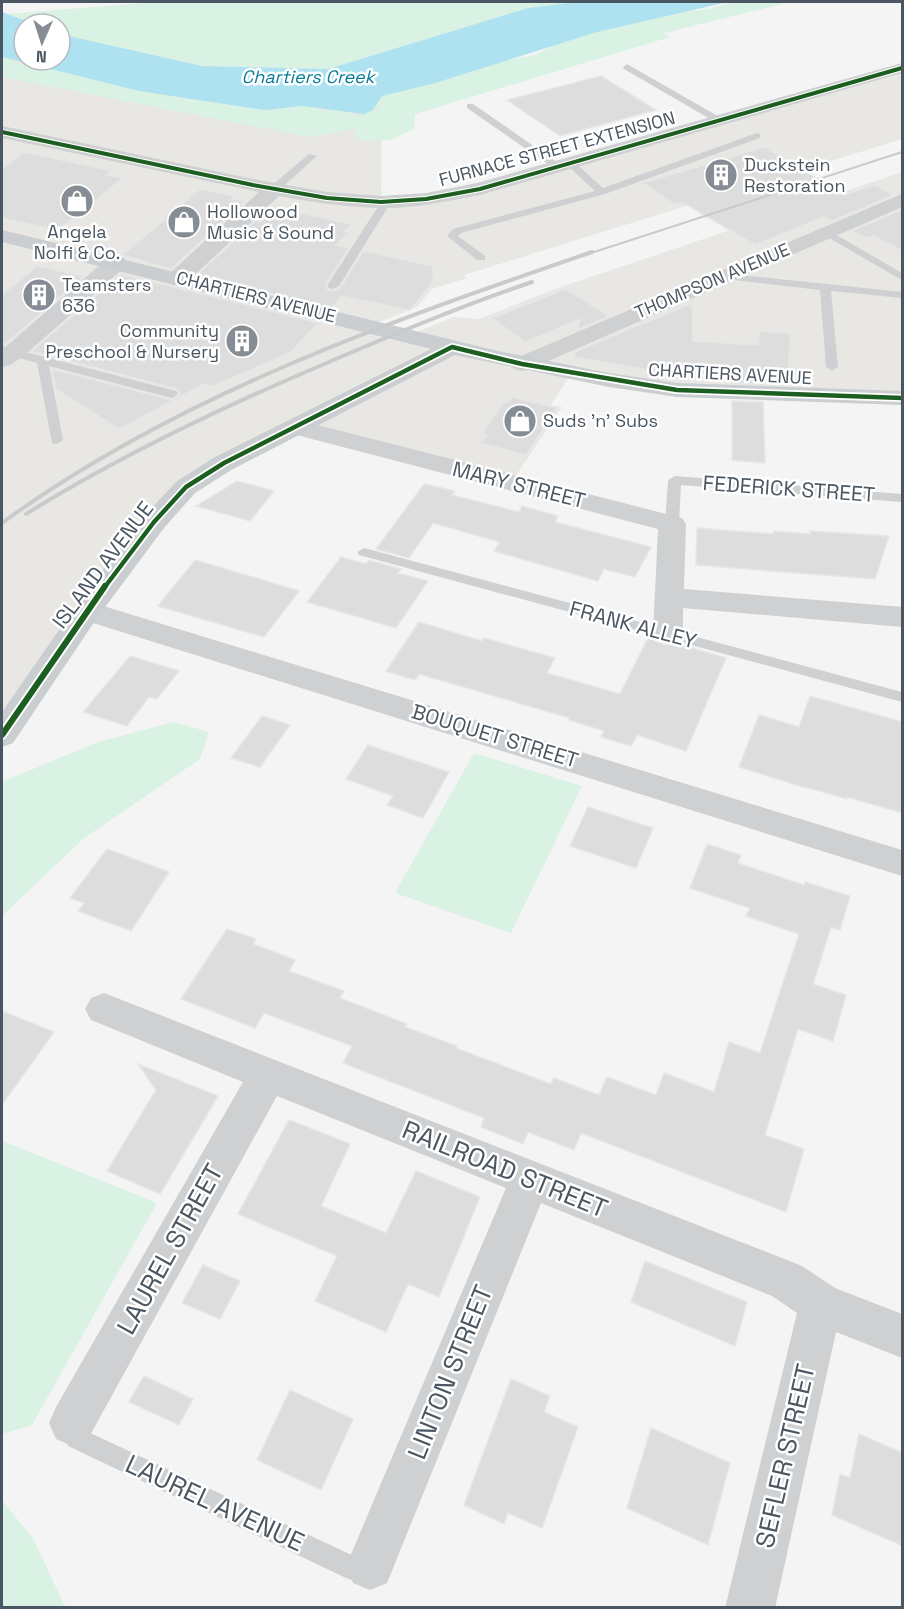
<svg xmlns="http://www.w3.org/2000/svg" width="904" height="1609" viewBox="0 0 904 1609" font-family="'Space Grotesk',sans-serif">
	<rect width="100%" height="100%" fill="#f4f4f4"/>
	<path fill="#e8e7e3" d="M2 56 382 96 381 201 480 189 902 68V139L464 275 467 278 432 289 417 307 371 325 409 335 454 317 479 319 552 290 902 172V398L677 390 571 373 551 405 562 407 511 483 294 427 186 487 87 611 2 735Z"/>
	<path fill="#d9f2e3" d="M156 2H576L528 8 328 69 202 66 63 35 60 34V24H34L7 14Z
		M732 2H790L664 33 670 37 415 114 414 129 391 140 359 141 354 129 310 137 2 77V54L16 63 110 79 123 88 171 93 182 97 194 96 215 103 230 102 266 110 278 106 314 105 320 110H337L359 115 365 112 384 109 365 105 361 101 489 63 536 55 575 33 619 27 672 13 709 9Z
		M174 722 209 732 200 759 83 839 2 916V782L98 742Z
		M474 753 582 786 511 933 395 893Z
		M2 1141 157 1203 32 1425 2 1434Z
		M2 1500 34 1540 65 1607H2Z"/>
	<path fill="#aee2f0" d="M576 2H728L597 32 435 83 382 96 373 110 364 114 303 106 264 110 139 91 2 57V12L34 24H24V60H60V34L202 66 328 69 528 8Z"/>
	<path fill="#ddddde" stroke="#e5e6e7" stroke-width="1.5" d="M601 76 656 110 560 136 507 100Z
		M765 147 844 195 875 185 893 195 832 221 823 217 755 245 682 202 674 204 643 183Z
		M25 152 111 171 106 175 123 178 58 230 2 218V169Z
		M200 189 235 196 232 199 245 201 171 269 123 255Z
		M271 207 352 224 344 232 348 233 336 245 349 248 325 285 328 290 334 291 341 287 363 251 433 266V282L410 310 342 296 331 308 197 275Z
		M903 209V251L874 236 866 238 852 231Z
		M37 266 84 276 5 344H2V295Z
		M121 274 318 323 291 352 214 386 204 384 119 429 56 389 52 369 171 400 179 396 180 393 177 389 32 351Z
		M566 289 609 316 578 329 580 319 525 342 492 318Z
		M692 303 693 341 758 345 760 331 791 334 787 378 763 377V384L732 383V376L653 371 574 357 575 352Z
		M512 397 557 408 526 455 481 443 487 435 482 433 504 402 507 403Z
		M732 401 763 402 765 463 732 460Z
		M237 481 274 491 250 521 196 506Z
		M424 484 455 491 452 495 519 512 522 506 558 516 555 522 651 547 635 577 604 569 598 581 494 551 500 542 433 523 409 558 376 549Z
		M697 528 774 534V531L810 534V531L889 536 875 579 696 565Z
		M341 557 366 564 369 560 401 569 398 573 428 581 396 628 307 602Z
		M195 560 256 578 299 591 264 637 158 606Z
		M419 622 482 641 484 638 555 658 547 673 620 694 649 636 657 642 667 645 676 643 726 658 686 751 637 735 631 746 601 737 604 731 569 720 570 718 419 674 415 680 386 671Z
		M130 656 179 671 157 699 149 697 127 726 83 712Z
		M810 696 903 722V813L847 797V799L806 787V788L739 767 759 715 799 727Z
		M262 716 290 725 260 767 231 758Z
		M368 745 449 772 423 818 387 805 393 796 346 779Z
		M588 807 653 828 636 868 570 846Z
		M707 844 741 855 738 863 804 885 805 882 850 896 840 930 831 927 813 984 846 995 833 1041 798 1029 765 1135 804 1149 786 1212 581 1133 574 1150 528 1132 523 1144 481 1127 484 1118 343 1063 352 1046 264 1013 255 1028 181 999 227 929 256 939 253 944 295 960 289 971 344 991 340 998 407 1024 405 1027 457 1046 456 1048 551 1084 554 1078 599 1095 607 1077 656 1095 664 1073 714 1092 729 1042 760 1053 799 934 746 916 750 908 690 888Z
		M107 849 169 872 131 931 78 911 84 903 70 898Z
		M2 1011 54 1032 2 1105Z
		M138 1064 218 1096 160 1194 107 1171 156 1090Z
		M289 1120 350 1144 321 1206 386 1233 416 1171 480 1197 439 1297 408 1284 386 1332 315 1301 337 1256 238 1214Z
		M645 1261 747 1302 735 1346 631 1302Z
		M203 1265 240 1281 220 1319 182 1303Z
		M144 1376 193 1399 179 1425 129 1402Z
		M511 1379 550 1396 544 1412 578 1427 542 1528 508 1513 504 1524 464 1505Z
		M290 1390 353 1419 321 1490 257 1460Z
		M651 1428 730 1463 708 1545 627 1508Z
		M859 1434 903 1453V1546L832 1515 840 1474 850 1478Z"/>
	<g fill="none" stroke-linecap="round" stroke-linejoin="round">
		<path fill="#ced0d2" fill-rule="evenodd" d="M627 64 723 119 725 121 717 123 624 69 623 67Z
			M467 104H473L564 167 555 169 467 108Z
			M757 133 760 134V138L605 194 461 233 458 236 485 256V260H477L447 236 453 229 595 191 567 165V161H573L603 188Z
			M309 154 317 156 278 191H270V187Z
			M386 199 391 202 339 286 333 289 329 288 327 286 381 202Z
			M826 229 902 273V280L822 234V230Z
			M721 273 902 292V298L831 291 838 367 832 371 826 367 820 290 717 278V274Z
			M2 346 176 391 178 394 172 398 49 366 63 440 57 444 52 443 37 363 2 353Z
			M675 476 902 494V502L681 485 679 524 672 528 665 524 668 480Z
			M364 548 902 692V702L359 555 357 552Z
			M73 1413 81 1416 86 1431 356 1557 367 1554 376 1557 379 1566 376 1575 355 1581 346 1578 68 1446 62 1424 65 1416Z"/>
		<path fill="#ced0d2" fill-rule="evenodd" d="M902 63V73L480 195C447 201 413 209 379 208 345 207 312 202 279 196L186 283 178 285 170 283 167 278 170 273 259 192 2 138V126L253 179 327 192 381 196 426 193 477 183Z
			M902 194V207L530 369 522 371 514 369 510 364 514 359Z
			M116 256 124 258 127 263 124 268 21 358 10 365 2 367V350L108 258Z
			M294 419 682 518 686 524 684 589 902 607V627L683 608V633L678 640 668 643 658 640 653 633 658 529 285 432 281 427 285 422Z
			M87 601 902 850V876L77 618 72 611 77 604Z
			M104 993 787 1260 802 1266 835 1288 902 1314V1358L836 1332 775 1608H725L797 1313 772 1296 541 1203 387 1583 370 1590 353 1583 346 1566 506 1188 277 1096 88 1439 72 1446 56 1439 49 1423 56 1407 243 1082 91 1020 85 1009 91 998Z"/>
		<path fill="#caced1" fill-rule="evenodd" d="M2 230 498 351 609 373 677 383 902 391V405L677 397 609 387 455 355 233 469 195 493 164 528 97 618 13 743 2 747V712L77 604 144 516 177 481 215 457 431 349 2 242Z"/>
		<path stroke="#c9cacc" stroke-width="2" d="M588 254 902 152"/>
		<path stroke="#c9cacc" stroke-width="4" d="M26 514C118 457 216 410 315 368 387 337 458 307 532 282
			M2 523C177 395 388 322 592 252"/>
		<defs>
			<path id="cycleway-far2" d="M2 132 253 185 327 198 381 202 426 199 480 189 902 68"/>
			<path id="cycleway-far1" d="M104 588 154 522 186 487 224 463 452 347 522 364 677 390 902 398"/>
			<path id="cycleway" d="M2 735 105 586"/>
		</defs>
		<use href="#cycleway-far2" stroke="#fff" stroke-width="6"/>
		<use href="#cycleway-far1" stroke="#fff" stroke-width="8"/>
		<use href="#cycleway" stroke="#fff" stroke-width="10"/>
		<use href="#cycleway-far2" stroke="#1b5e20" stroke-width="4"/>
		<use href="#cycleway-far1" stroke="#1b5e20" stroke-width="4.5"/>
		<use href="#cycleway" stroke="#1b5e20" stroke-width="6"/>
	</g>
	<defs>
		<symbol id="building-disc" viewBox="-11 -11 22 22"><circle r="9.5" fill="#868d94" stroke="#fff"/><path d="M-4-6H4V6H1V3H-1V6H-4ZM-2.5-4.3h1.7v1.8h-1.7ZM.8-4.3h1.7v1.8H.8ZM-2.5-1h1.7V.8h-1.7ZM.8-1h1.7V.8H.8Z" fill="#fff"/></symbol>
		<symbol id="shop-disc" viewBox="-11 -11 22 22"><circle r="9.5" fill="#868d94" stroke="#fff"/><path d="M-5-2.5h2.3a2.7 3.5 0 0 1 5.4 0H5L5.5 6h-11ZM-1.5-2.5h3a1.5 2.3 0 0 0-3 0Z" fill="#fff"/></symbol>
	</defs>
	<g fill-rule="evenodd">
		<use href="#building-disc" x="702" y="156" width="38" height="38"/>
		<use href="#shop-disc" x="58" y="182" width="38" height="38"/>
		<use href="#shop-disc" x="165" y="203" width="38" height="38"/>
		<use href="#building-disc" x="20" y="276" width="38" height="38"/>
		<use href="#building-disc" x="223" y="322" width="38" height="38"/>
		<use href="#shop-disc" x="501" y="402" width="38" height="38"/>
	</g>
	<g text-anchor="middle" stroke-width="5" stroke-linejoin="round" paint-order="stroke">
		<g font-size="18" font-style="italic" fill="#0c7c9b" stroke="#fff">
			<text x="308" y="83">Chartiers Creek</text>
		</g>
		<g font-size="18" fill="#4a5661" stroke="#fff">
			<text transform="translate(557 149) rotate(-15)" y="6">FURNACE STREET EXTENSION</text>
			<text transform="translate(712 281) rotate(-23)" y="6">THOMPSON AVENUE</text>
			<text transform="translate(256 297) rotate(14)" y="6">CHARTIERS AVENUE</text>
			<text transform="translate(730 374) rotate(3)" y="6">CHARTIERS AVENUE</text>
		</g>
		<g font-size="18" fill="#4a5661" stroke="#fff" text-anchor="start">
			<text x="744" y="171">Duckstein<tspan x="744" dy="21">Restoration</tspan></text>
			<text x="207" y="218">Hollowood<tspan x="207" dy="21">Music &amp; Sound</tspan></text>
			<text x="77" y="238" text-anchor="middle">Angela<tspan x="77" dy="21">Nolfi &amp; Co.</tspan></text>
			<text x="62" y="291">Teamsters<tspan x="62" dy="21">636</tspan></text>
			<text x="219" y="337" text-anchor="end">Community<tspan x="219" dy="21">Preschool &amp; Nursery</tspan></text>
			<text x="543" y="427">Suds 'n' Subs</text>
		</g>
		<g font-size="21" fill="#4a5661" stroke="#fff">
			<text transform="translate(519 485) rotate(14)" y="7">MARY STREET</text>
			<text transform="translate(789 489) rotate(4)" y="7">FEDERICK STREET</text>
			<text transform="translate(103 565) rotate(-53)" y="7">ISLAND AVENUE</text>
			<text transform="translate(633 625) rotate(15)" y="7">FRANK ALLEY</text>
			<text transform="translate(495 736) rotate(17)" y="7">BOUQUET STREET</text>
		</g>
		<g font-size="26" fill="#4a5661" stroke="#fff">
			<text transform="translate(505 1169) rotate(22)" y="9">RAILROAD STREET</text>
			<text transform="translate(170 1249) rotate(-61)" y="9">LAUREL STREET</text>
			<text transform="translate(450 1372) rotate(-68)" y="9">LINTON STREET</text>
			<text transform="translate(785 1456) rotate(-77)" y="9">SEFLER STREET</text>
			<text transform="translate(215 1503) rotate(25)" y="9">LAUREL AVENUE</text>
		</g>
	</g>
	<rect width="904" height="1609" fill="none" stroke="#4a5661" stroke-width="6"/>
	<g transform="translate(42 42) rotate(183)"><circle r="28" fill="#ffffff" stroke="#b7bbc0" stroke-width="1.5"/>
	<path d="M0-4.5L10 22L0 15L-10 22Z" fill="#868d94"/>
	<text y="-9" font-size="16" font-weight="bold" text-anchor="middle" fill="#4a5661">N</text>
	</g>
</svg>
